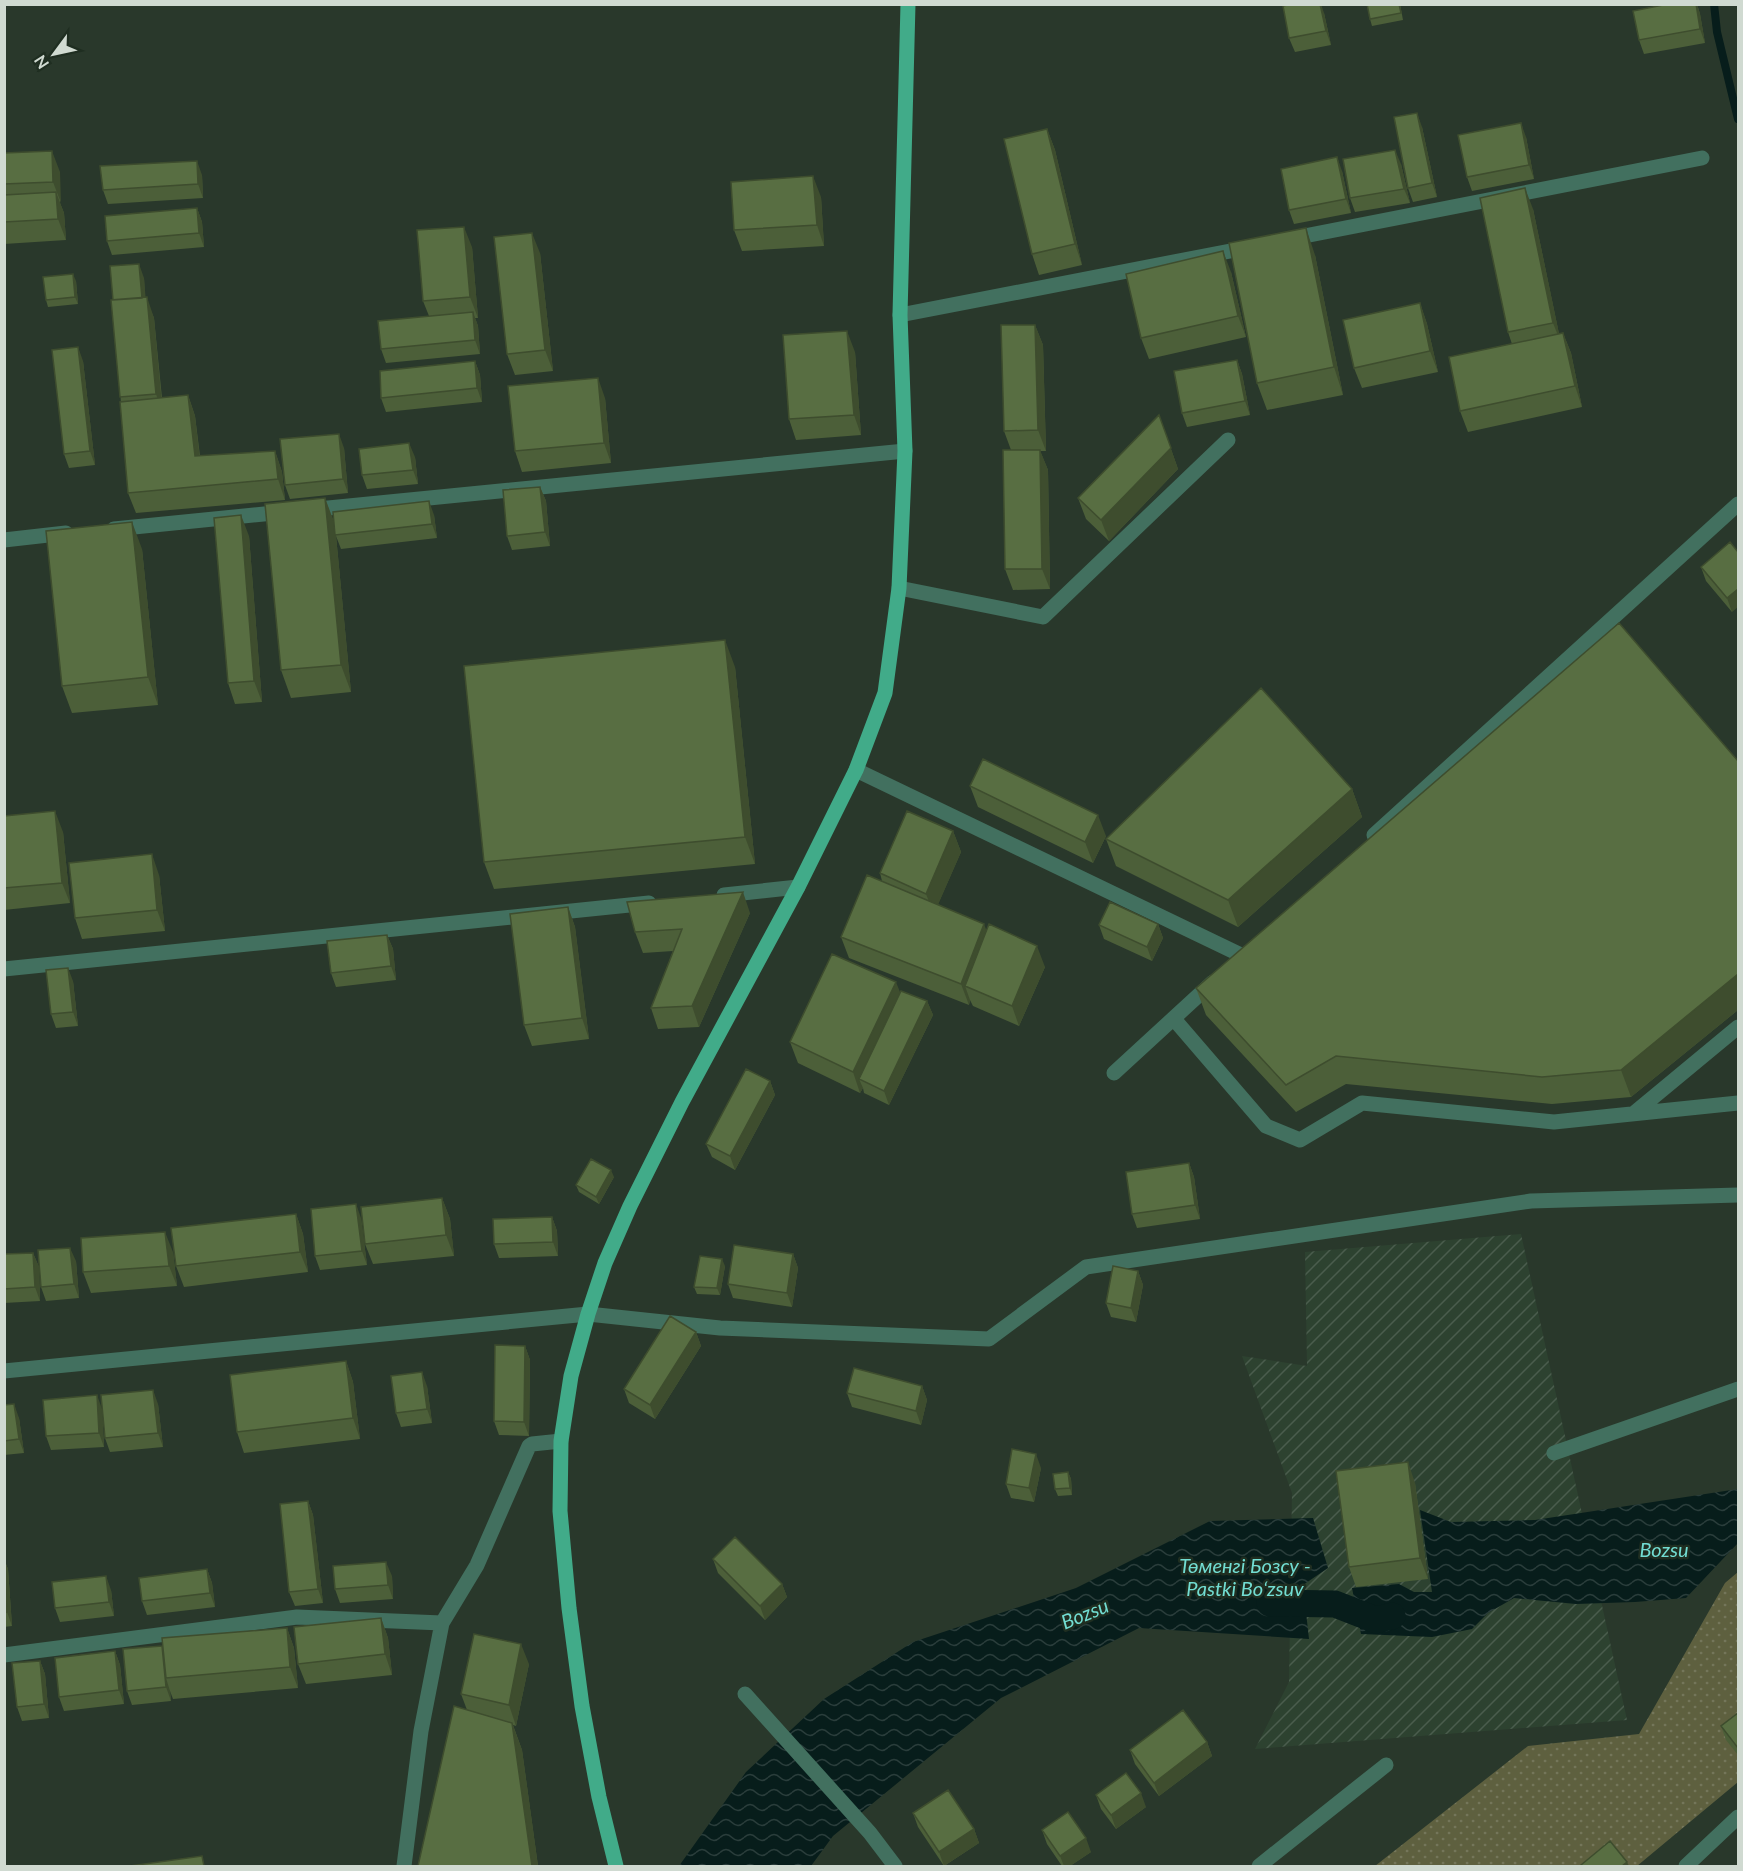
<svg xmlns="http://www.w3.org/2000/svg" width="1743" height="1871" viewBox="0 0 1743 1871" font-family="Lato,sans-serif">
	<defs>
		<pattern id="industrial-furrows" width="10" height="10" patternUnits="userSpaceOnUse" patternTransform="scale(1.5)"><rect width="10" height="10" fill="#2d4230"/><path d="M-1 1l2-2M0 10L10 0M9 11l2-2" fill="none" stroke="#4a5d4d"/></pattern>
		<pattern id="grass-dots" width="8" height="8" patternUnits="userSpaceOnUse" patternTransform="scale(1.5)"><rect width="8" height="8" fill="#5e603f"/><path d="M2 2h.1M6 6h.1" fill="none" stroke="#74765a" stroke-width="1.8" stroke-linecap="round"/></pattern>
		<pattern id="water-waves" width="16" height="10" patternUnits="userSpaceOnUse" patternTransform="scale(1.5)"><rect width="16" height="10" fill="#071d1b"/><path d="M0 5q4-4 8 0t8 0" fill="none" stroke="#2a3d3b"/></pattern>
	</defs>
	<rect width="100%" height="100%" fill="#29382b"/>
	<path fill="url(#industrial-furrows)" d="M1521 1234 1627 1720 1255 1749 1289 1682 1292 1493 1242 1356 1307 1366 1305 1252Z"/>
	<path fill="url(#grass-dots)" d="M1738 1572V1782L1637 1866H1375L1528 1746 1639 1734 1725 1583Z"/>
	<path fill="url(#water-waves)" d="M1738 1489V1543L1686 1598 1635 1602 1576 1604 1514 1598 1488 1613 1472 1629 1432 1637 1361 1634 1352 1588 1399 1584 1414 1592H1432L1420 1510 1451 1522 1535 1520Z
		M1313 1518 1328 1568 1303 1585 1309 1639 1139 1628 1001 1698 833 1836 811 1866H679L746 1772 824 1699 913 1642 1076 1588 1210 1521Z"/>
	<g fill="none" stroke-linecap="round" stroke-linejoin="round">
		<path stroke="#071d1b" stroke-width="8" d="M1714 4 1717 32 1738 119"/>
		<path stroke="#071d1b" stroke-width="27" d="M1270 1603 1335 1604 1376 1620 1392 1616"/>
		<path stroke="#42705f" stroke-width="15" d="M1289 239 1702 158
			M900 315 1251 247
			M308 510 905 451
			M114 529 284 512
			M4 540 66 533
			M899 588 1043 617 1228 440
			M856 770 1241 955
			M1374 835 1738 504
			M724 895 798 887
			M4 969 649 903
			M1174 1019 1266 1126 1300 1140 1362 1103 1554 1122 1738 1103
			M1114 1073 1213 982
			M1633 1114 1738 1027
			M4 1371 588 1314 720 1328 989 1339 1086 1267 1531 1201 1738 1195
			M1554 1453 1738 1389
			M4 1655 297 1617 442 1623
			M745 1694 870 1833 895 1866
			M404 1866 421 1731 442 1623 477 1565 529 1446 532 1444 561 1441
			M1259 1866 1386 1765
			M1686 1866 1738 1817"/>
		<path stroke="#41ab89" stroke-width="15" d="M616 1866 599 1797 582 1706 569 1608 560 1511 561 1441 571 1376 588 1314 605 1263 630 1206 682 1102 798 887 856 770 885 693 899 588 905 451 900 315 908 4"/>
	</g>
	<path fill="#4c5f39" d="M1400 4 1403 20 1372 26 1370 19Z
		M1668 4H1697L1700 14 1705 43 1644 54 1639 40Z
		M1324 13 1331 45 1295 52 1289 38Z
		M1422 127 1437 197 1413 202 1408 188Z
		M1047 129 1055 150 1082 265 1039 275 1032 254Z
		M1526 137 1534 179 1472 191 1467 177Z
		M4 153 60 172V203L64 213 66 240 4 244Z
		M1401 164 1410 203 1355 212 1350 198Z
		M1342 171 1351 213 1294 224 1289 210Z
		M202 175 203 198 108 204 103 190Z
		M821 197 824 246 742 251 734 230Z
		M197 208 202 222 204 247 112 255 107 241Z
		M1533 209 1559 334 1563 333 1571 353 1582 407 1468 432 1460 411 1512 344 1508 332Z
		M472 247 478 318H475L478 326 480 354 386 363 381 349 429 316 423 301Z
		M540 253 553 371 515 375 507 354Z
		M1315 255 1343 395 1267 410 1257 383Z
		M1231 272 1246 337 1149 359 1141 338Z
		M144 278 145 297 154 318 162 398 188 395 195 416 200 456 275 451 282 472 285 500 136 513 128 493 113 300Z
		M76 281 78 304 48 307 46 300Z
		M1420 303 1427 324 1438 372 1362 388 1354 368Z
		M1035 325 1043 345 1046 451H1040L1048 470 1050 589 1013 590 1005 569 1011 450 1004 431Z
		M855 352 861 435 796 440 789 419Z
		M1237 360 1242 374 1250 415 1187 427 1182 413Z
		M83 361 95 465 69 468 64 454Z
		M475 361 480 375 482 402 386 412 381 398Z
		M605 398 611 463 522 472 515 451Z
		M1159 415 1178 469 1109 541 1086 519 1078 498Z
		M344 448 348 493 290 499 285 485Z
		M415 457 418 484 367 489 362 475Z
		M540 487 546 501 550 546 512 550 507 536Z
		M325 498 335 525 434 515 437 538 341 549 336 536 351 692 291 698 281 670Z
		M249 536 262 702 235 704 228 683Z
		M1730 542 1732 612 1706 581 1701 567Z
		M142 549 158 705 72 713 62 686Z
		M735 667 755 864 494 889 484 862Z
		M1738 761V1010L1631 1097 1552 1104 1346 1084 1296 1112 1206 1015 1196 988Z
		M970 786 1106 836 1093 863 978 807Z
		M1352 789 1362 817 1238 927 1116 866 1106 839Z
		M4 816 63 832 70 903 4 910Z
		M953 831 961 852 938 904 987 930 1045 967 1019 1026 973 1006 970 1000 969 1005 849 958 841 937 882 881 880 873Z
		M159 875 165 931 82 939 75 918Z
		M568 907 575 927 589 1039 532 1046 524 1025Z
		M750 913 699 1027 658 1029 651 1008 673 951 643 953 635 932Z
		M1158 924 1163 938 1152 961 1104 939 1099 925Z
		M387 935 393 949 396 980 336 987 331 973Z
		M73 981 78 1026 56 1028 51 1014Z
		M900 993 927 1001 933 1015 889 1105 864 1093 863 1088 860 1093 798 1063 790 1042Z
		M770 1081 775 1095 735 1170 712 1157 706 1144Z
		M1189 1163 1194 1177 1200 1219 1137 1228 1132 1214Z
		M614 1177 599 1204 579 1192 576 1185Z
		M442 1198 450 1219 454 1256 373 1264 365 1244Z
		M296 1214 303 1234 308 1272 184 1287 176 1266Z
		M552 1217 557 1231 558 1256 499 1258 494 1244Z
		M361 1218 367 1265 320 1270 315 1256Z
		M173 1252 177 1286 91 1293 83 1272Z
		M33 1253 39 1267 40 1301 4 1303V1254Z
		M793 1254 798 1268 792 1307 733 1298 728 1284Z
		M76 1261 79 1298 46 1301 41 1287Z
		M725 1266 720 1295 697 1294 694 1287Z
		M1138 1271 1143 1285 1136 1322 1111 1317 1106 1303Z
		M696 1332 701 1346 655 1419 629 1403 624 1389Z
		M525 1346 530 1360 529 1436 499 1435 494 1421Z
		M346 1361 353 1382 360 1439 244 1453 237 1432Z
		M427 1386 432 1423 401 1427 396 1413Z
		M922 1386 927 1400 921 1425 852 1407 847 1393Z
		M158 1404 163 1447 110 1452 105 1438Z
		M4 1405 19 1418 24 1453 4 1455Z
		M102 1409 104 1447 51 1450 46 1436Z
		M1041 1468 1034 1502 1011 1498 1006 1484Z
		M1068 1472 1071 1479 1072 1495 1058 1496 1055 1489Z
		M1415 1483 1428 1579 1356 1587 1349 1567Z
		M308 1501 313 1515 323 1603 295 1606 289 1592Z
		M4 1559 8 1569 12 1626 4 1627Z
		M713 1559 782 1584 787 1597 765 1620 718 1573Z
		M207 1569 212 1583 215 1607 147 1615 142 1601Z
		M392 1576 393 1599 340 1603 335 1589Z
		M111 1590 114 1616 60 1622 55 1608Z
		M381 1618 388 1638 392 1675 306 1684 298 1664Z
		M287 1628 294 1648 298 1688 173 1699 170 1691 171 1701 132 1705 127 1691 162 1646Z
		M115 1651 120 1665 124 1704 64 1711 59 1697Z
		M40 1661 45 1674 49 1718 22 1721 17 1707Z
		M529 1664 516 1726 513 1725 522 1750 538 1866H418L467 1710 461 1694Z
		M1738 1713V1755L1726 1740 1721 1726Z
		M1207 1742 1212 1756 1159 1796 1135 1764 1130 1750Z
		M1096 1795 1146 1807 1116 1829 1101 1809Z
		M913 1813 974 1829 979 1843 944 1866 918 1827Z
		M1042 1830 1091 1852 1070 1866H1062L1047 1844Z"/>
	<path fill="#3e4d2e" d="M1320 4H1321L1324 13 1331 45 1326 31Z
		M1696 4H1697L1700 14 1705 43 1700 29Z
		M1417 113 1422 127 1437 197 1432 183Z
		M1521 123 1526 137 1534 179 1529 165Z
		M1047 129 1055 150 1082 265 1075 244Z
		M1395 150 1401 164 1410 203 1404 189Z
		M52 151 60 172 61 203 53 182Z
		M1337 157 1342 171 1351 213 1346 199Z
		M197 161 202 175 203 198 198 184Z
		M813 176 821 197 824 246 817 225Z
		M1525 188 1533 209 1561 343 1553 323Z
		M56 192 64 213 66 240 58 219Z
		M197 208 202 222 204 247 199 233Z
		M464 227 472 247 478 318 470 297Z
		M1306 228 1315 255 1343 395 1334 367Z
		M532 233 540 253 553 371 545 350Z
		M1223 251 1231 272 1246 337 1238 316Z
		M139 264 144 278 147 315 142 301Z
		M73 274 76 281 78 304 75 297Z
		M147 297 154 318 163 415 156 394Z
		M1420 303 1427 324 1438 372 1430 351Z
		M473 312 478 326 480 354 475 340Z
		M1035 325 1043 345 1046 451 1038 430Z
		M847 331 855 352 861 435 854 415Z
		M1563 333 1571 353 1582 407 1575 386Z
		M78 347 83 361 95 465 90 451Z
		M1237 360 1242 374 1250 415 1245 401Z
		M475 361 480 375 482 402 477 388Z
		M598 378 605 398 611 463 604 443Z
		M188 395 195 416 202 477 195 456Z
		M1159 415 1178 469 1109 541 1101 520Z
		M339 434 344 448 348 493 343 479Z
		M409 443 415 457 418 484 413 470Z
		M1040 450 1048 470 1050 589 1042 569Z
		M275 451 282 472 285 500 278 479Z
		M540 487 546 501 550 546 545 532Z
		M325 498 335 525 351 692 341 665Z
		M429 501 434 515 437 538 432 524Z
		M241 515 249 536 262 702 254 681Z
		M132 522 142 549 158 705 148 677Z
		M1738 589V607L1732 612 1727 598Z
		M725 640 735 667 755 864 745 837Z
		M1352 789 1362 817 1238 927 1228 900Z
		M55 811 63 832 70 903 62 883Z
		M1098 815 1106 836 1093 863 1085 842Z
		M953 831 961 852 934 914 926 894Z
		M152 854 159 875 165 931 157 910Z
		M743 892 750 913 699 1027 692 1006Z
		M568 907 575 927 589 1039 582 1018Z
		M984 924 992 945 965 986 970 1000 969 1005 961 984Z
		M1158 924 1163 938 1152 961 1147 947Z
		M387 935 393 949 396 980 391 966Z
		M1037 946 1045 967 1019 1026 1012 1006Z
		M68 968 73 981 78 1026 73 1012Z
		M1738 974V1010L1631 1097 1621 1070Z
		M896 982 904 1002 859 1079 863 1088 860 1093 853 1072Z
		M927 1001 933 1015 889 1105 884 1091Z
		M770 1081 775 1095 735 1170 730 1156Z
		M1189 1163 1194 1177 1200 1219 1195 1205Z
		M611 1170 614 1177 599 1204 596 1197Z
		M442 1198 450 1219 454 1256 446 1235Z
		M356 1204 361 1218 367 1265 362 1251Z
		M296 1214 303 1234 308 1272 300 1252Z
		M552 1217 557 1231 558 1256 553 1242Z
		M165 1232 173 1252 177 1286 169 1266Z
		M70 1248 76 1261 79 1298 74 1284Z
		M33 1253 39 1267 40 1301 35 1287Z
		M793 1254 798 1268 792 1307 787 1293Z
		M722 1259 725 1266 720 1295 717 1288Z
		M1138 1271 1143 1285 1136 1322 1131 1308Z
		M696 1332 701 1346 655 1419 650 1405Z
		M525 1346 530 1360 529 1436 524 1422Z
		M346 1361 353 1382 360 1439 353 1418Z
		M422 1372 427 1386 432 1423 427 1409Z
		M922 1386 927 1400 921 1425 916 1411Z
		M153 1390 158 1404 163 1447 158 1433Z
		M97 1395 102 1409 104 1447 99 1433Z
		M14 1404 19 1418 24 1453 19 1439Z
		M1036 1454 1041 1468 1034 1502 1029 1488Z
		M1408 1462 1415 1483 1428 1579 1420 1558Z
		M1068 1472 1071 1479 1072 1495 1070 1488Z
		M308 1501 313 1515 323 1603 318 1589Z
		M4 1559 8 1569 12 1626 7 1612Z
		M386 1562 392 1576 393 1599 388 1585Z
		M207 1569 212 1583 215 1607 210 1593Z
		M106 1576 111 1590 114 1616 109 1602Z
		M782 1584 787 1597 765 1620 760 1606Z
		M381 1618 388 1638 392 1675 385 1654Z
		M287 1628 294 1648 298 1688 290 1667Z
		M521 1644 529 1664 516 1726 509 1705Z
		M162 1646 166 1678 170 1691 171 1701 166 1687Z
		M115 1651 120 1665 124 1704 119 1690Z
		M40 1661 45 1674 49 1718 44 1704Z
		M512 1723 522 1750 538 1866H532Z
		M1207 1742 1212 1756 1159 1796 1154 1783Z
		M1141 1793 1146 1807 1116 1829 1111 1815Z
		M974 1829 979 1843 944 1866 939 1852Z
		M1086 1838 1091 1852 1070 1866H1064L1060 1856Z
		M1627 1862 1629 1866H1622Z"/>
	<path fill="#586e42" stroke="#3e4d2e" stroke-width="1.5" d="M1291 4H1320L1326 31 1289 38 1283 6Z
		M1367 4H1399L1401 13 1370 19Z
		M1668 4H1696L1700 29 1639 40 1633 11Z
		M1417 113 1432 183 1408 188 1394 117Z
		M1521 123 1529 165 1467 177 1458 135Z
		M1047 129 1075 244 1032 254 1004 139Z
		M1395 150 1404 189 1350 198 1343 159Z
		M52 151 53 182 4 184V153Z
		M1337 157 1346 199 1289 210 1281 169Z
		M197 161 198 184 103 190 100 166Z
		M813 176 817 225 734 230 731 182Z
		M1525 188 1553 323 1508 332 1480 198Z
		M56 192 58 219 4 222V195Z
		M197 208 199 233 107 241 105 216Z
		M464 227 470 297 423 301 417 230Z
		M1306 228 1334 367 1257 383 1229 243Z
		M532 233 545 350 507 354 494 237Z
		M1223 251 1238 316 1141 338 1126 274Z
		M139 264 142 298 113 300 110 266Z
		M73 274 75 297 46 300 43 277Z
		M147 297 156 394 120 397 111 300Z
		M1420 303 1430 351 1354 368 1343 320Z
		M473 312 475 340 381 349 378 321Z
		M1001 325H1035L1038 430 1004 431Z
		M847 331 854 415 789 419 783 335Z
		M1563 333 1575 386 1460 411 1449 357Z
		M78 347 90 451 64 454 52 350Z
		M1237 360 1245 401 1182 413 1174 371Z
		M475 361 477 388 381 398 380 371Z
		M598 378 604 443 515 451 508 386Z
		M188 395 195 456 275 451 278 479 128 493 120 402Z
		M1159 415 1171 448 1101 520 1078 498Z
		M339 434 343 479 285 485 280 439Z
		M409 443 413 470 362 475 359 449Z
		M1003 450H1040L1042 569H1005Z
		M540 487 545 532 507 536 503 490Z
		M325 498 341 665 281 670 265 504Z
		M429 501 432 524 335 535 333 512Z
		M241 515 254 681 228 683 214 518Z
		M132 522 148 677 62 686 46 531Z
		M1730 542 1738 552V589L1727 598 1701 567Z
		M1619 623 1738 761V974L1621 1070 1542 1077 1336 1056 1286 1085 1196 988Z
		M725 640 745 837 484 862 464 666Z
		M1261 688 1352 789 1228 900 1106 839Z
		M983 759 1098 815 1085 842 970 786Z
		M55 811 62 883 4 888V816Z
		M907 811 953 831 926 894 880 873Z
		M152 854 157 910 75 918 69 863Z
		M867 875 984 924 961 984 841 937Z
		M743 892 692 1006 651 1008 682 929 635 932 627 902Z
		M1110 902 1158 924 1147 947 1099 925Z
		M568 907 582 1018 524 1025 510 914Z
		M989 924 1037 946 1012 1006 965 986Z
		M387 935 391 966 331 973 327 941Z
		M832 954 896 982 853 1072 790 1042Z
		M68 968 73 1012 51 1014 46 970Z
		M901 991 927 1001 884 1091 859 1079Z
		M746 1069 770 1081 730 1156 706 1144Z
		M591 1159 611 1170 596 1197 576 1185Z
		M1189 1163 1195 1205 1132 1214 1126 1172Z
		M442 1198 446 1235 365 1244 361 1207Z
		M356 1204 362 1251 315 1256 311 1209Z
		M296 1214 300 1252 176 1266 171 1228Z
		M552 1217 553 1242 494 1244 493 1219Z
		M165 1232 169 1266 83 1272 81 1238Z
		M734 1245 793 1254 787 1293 728 1284Z
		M70 1248 74 1284 41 1287 38 1250Z
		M33 1253 35 1287 4 1289V1254Z
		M700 1256 722 1259 717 1288 694 1287Z
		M1113 1266 1138 1271 1131 1308 1106 1303Z
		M670 1316 696 1332 650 1405 624 1389Z
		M495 1345 525 1346 524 1422 494 1421Z
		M346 1361 353 1418 237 1432 230 1375Z
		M854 1368 922 1386 916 1411 847 1393Z
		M422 1372 427 1409 396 1413 391 1376Z
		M153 1390 158 1433 105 1438 101 1395Z
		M97 1395 99 1433 46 1436 43 1400Z
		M14 1404 19 1439 4 1441V1405Z
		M1012 1449 1036 1454 1029 1488 1006 1484Z
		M1408 1462 1420 1558 1349 1567 1336 1471Z
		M1068 1472 1070 1488 1055 1489 1053 1474Z
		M308 1501 318 1589 289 1592 280 1504Z
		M735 1537 782 1584 760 1606 713 1559Z
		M386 1562 388 1585 335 1589 333 1566Z
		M207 1569 210 1593 142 1601 139 1578Z
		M4 1573 7 1612 4 1613Z
		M106 1576 109 1602 55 1608 52 1582Z
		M381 1618 385 1654 298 1664 294 1627Z
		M287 1628 290 1667 166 1678 162 1638Z
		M474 1634 521 1644 509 1705 461 1694Z
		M162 1646 166 1687 127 1691 123 1649Z
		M115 1651 119 1690 59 1697 55 1658Z
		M40 1661 44 1704 17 1707 12 1663Z
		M454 1706 512 1723 532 1866H418Z
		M1183 1710 1207 1742 1154 1783 1130 1750Z
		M1738 1713V1748L1721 1726Z
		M1126 1773 1141 1793 1111 1815 1096 1795Z
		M948 1790 974 1829 939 1852 913 1813Z
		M1068 1812 1086 1838 1060 1856 1042 1830Z
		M1610 1841 1627 1862 1622 1866H1582L1581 1865Z
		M202 1856 204 1866H130Z"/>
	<g text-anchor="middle" stroke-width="5" stroke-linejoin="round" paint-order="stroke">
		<g font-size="20" font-style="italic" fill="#72ddd2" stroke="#1f2e21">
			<text x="1664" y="1557">Bozsu</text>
			<text x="1245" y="1573">Төменгі Бозсу -<tspan x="1245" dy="23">Pastki Boʻzsuv</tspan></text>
			<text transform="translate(1085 1614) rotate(-22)" y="7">Bozsu</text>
		</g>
	</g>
	<rect width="1743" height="1871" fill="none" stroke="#d0dad1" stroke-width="12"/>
	<g transform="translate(54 54) rotate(237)" stroke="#1f2e21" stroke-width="4.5" paint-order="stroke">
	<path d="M0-4.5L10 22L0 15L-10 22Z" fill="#d0dad1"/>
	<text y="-9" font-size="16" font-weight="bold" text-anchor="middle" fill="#d0dad1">N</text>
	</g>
</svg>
